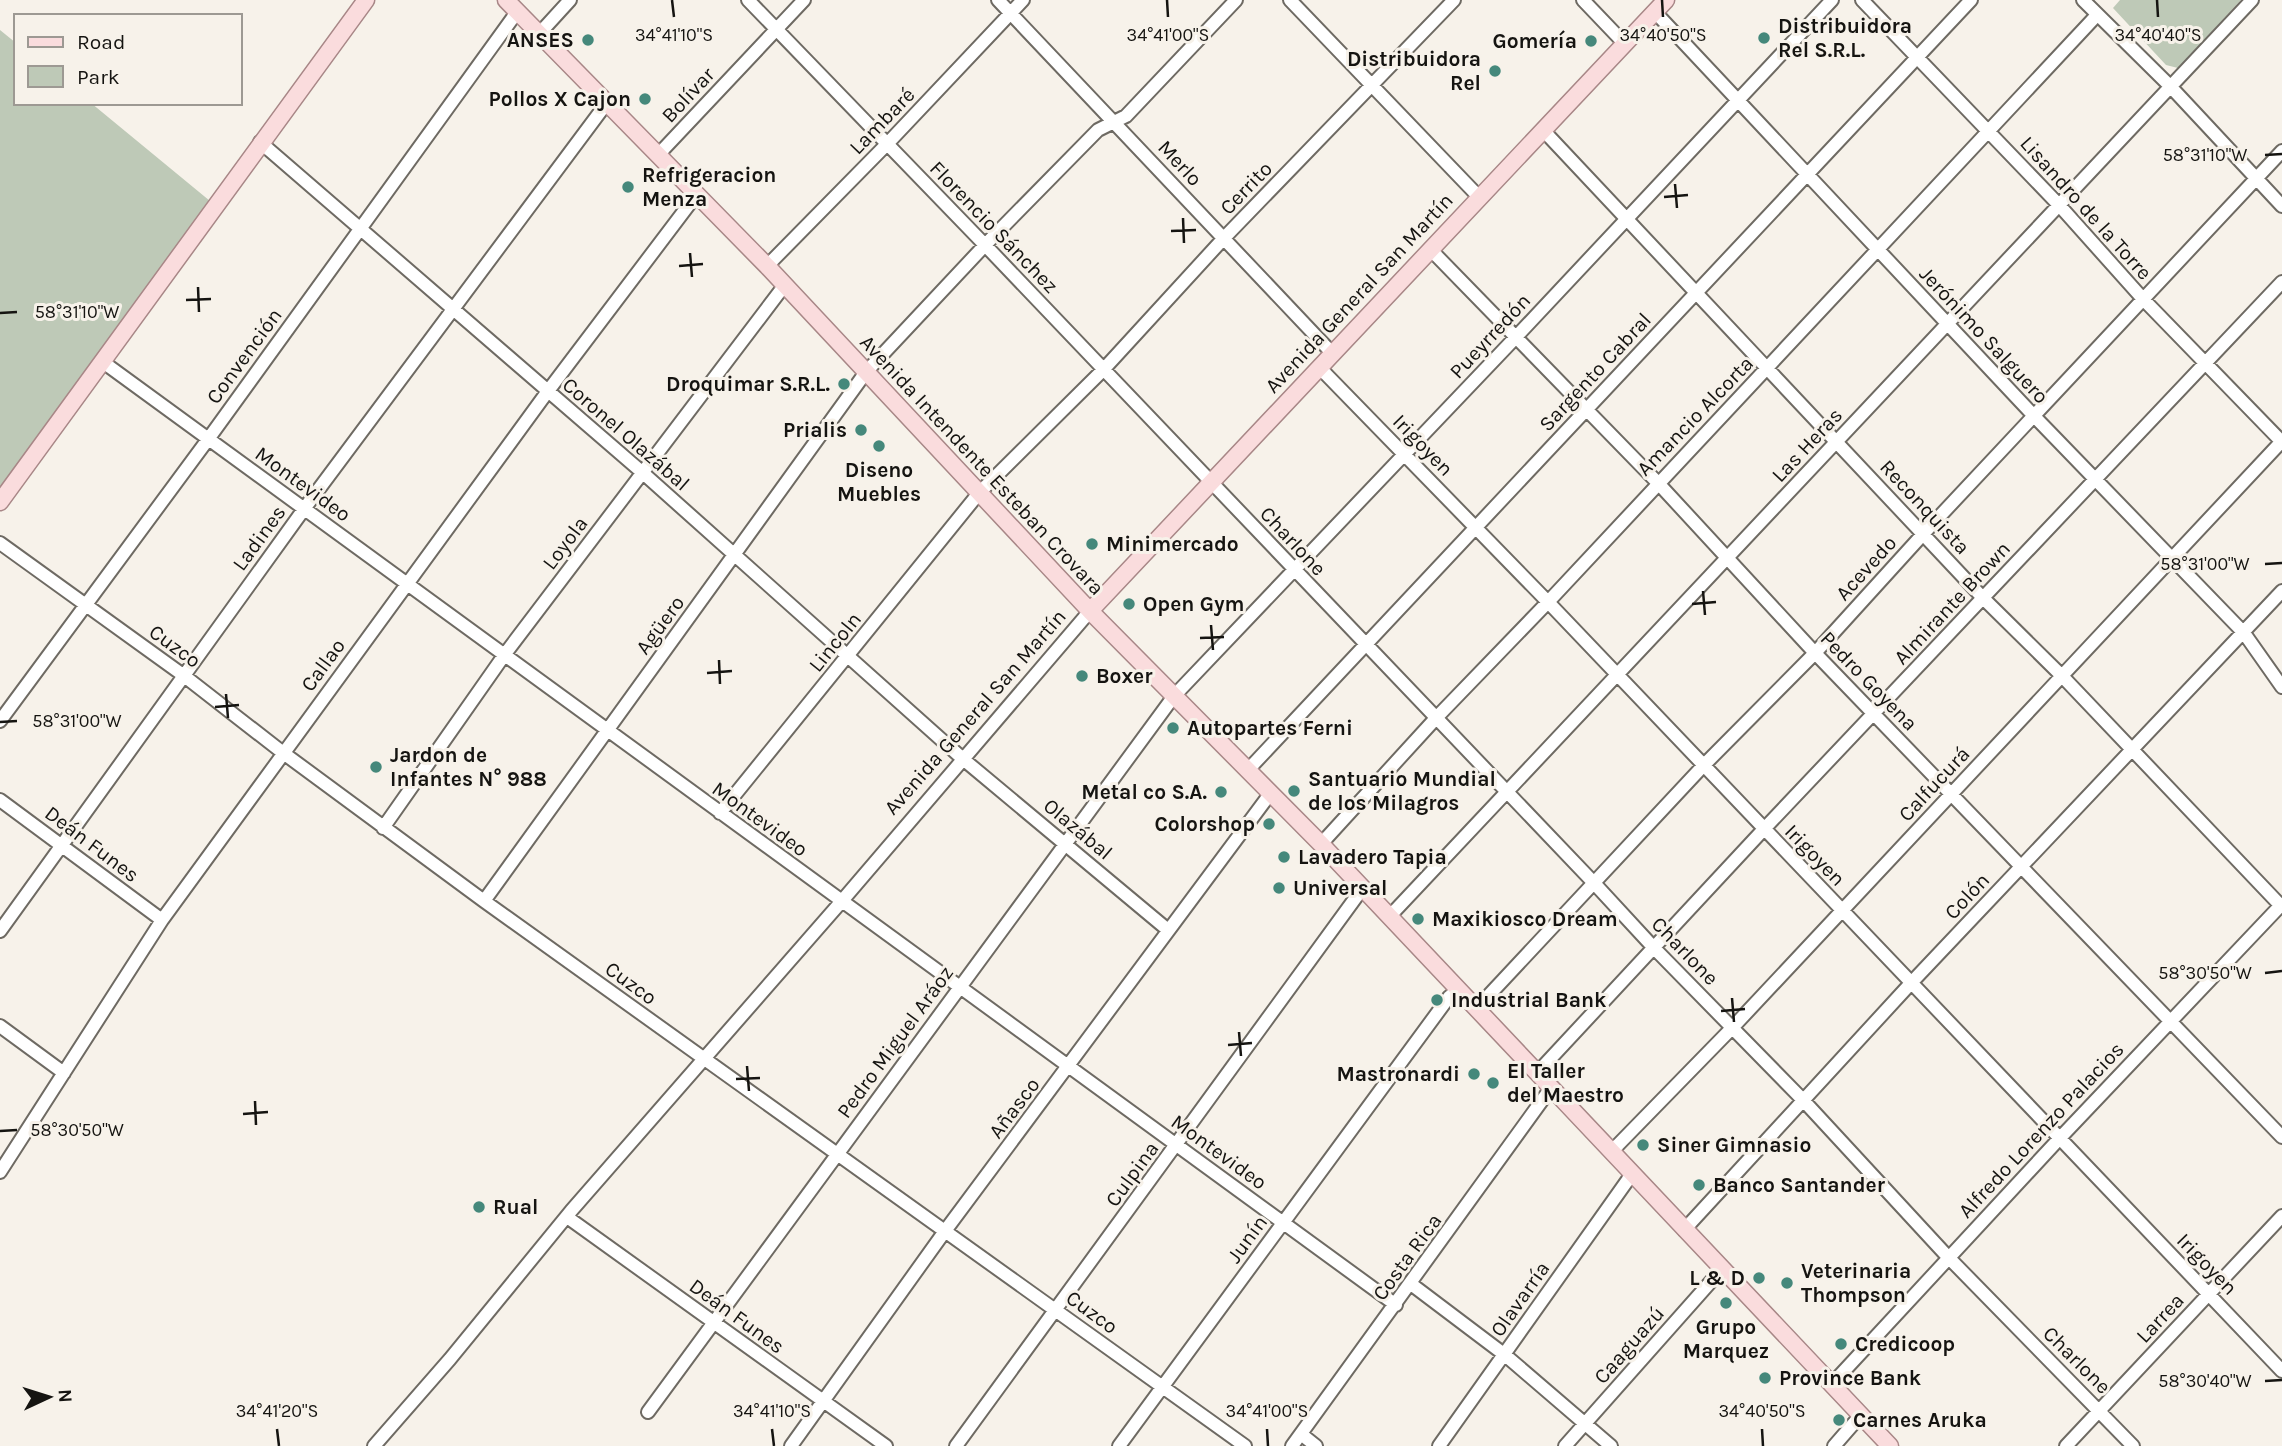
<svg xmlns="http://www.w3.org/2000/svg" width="2282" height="1446" viewBox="0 0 2282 1446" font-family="Karla,sans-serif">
	<rect width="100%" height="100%" fill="#f7f2ea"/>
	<path fill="#bec9b7" d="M2120 0H2241L2178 68 2166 65 2113 8Z
		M0 30 16 43V103H91L210 201 0 488Z"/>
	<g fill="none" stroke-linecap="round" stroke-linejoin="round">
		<defs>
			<path id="minor" d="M748 0 985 245 1594 883 1654 948 1803 1100 1948 1257 2133 1446
				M998 0 1332 353
				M1290 0 1479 197
				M1583 0 1625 44
				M1862 0 2059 205 2143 299 2282 442
				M2083 0 2170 86 2282 206
				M1655 12 2034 416 2244 633 2282 687
				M539 34 570 0
				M1543 130 1983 598 2063 677 2282 907
				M260 142 643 473 963 759 1168 930
				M658 155 804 0
				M1430 249 1658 483 1815 653 2282 1137
				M767 266 888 143 1023 0
				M103 362 1396 1305
				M1319 367 1548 602 2282 1371
				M0 543 183 675 282 752 484 901 1245 1446
				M0 721 209 438 517 12
				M1247 771 1971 0
				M0 800 162 920
				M720 813 979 493 1103 370 1224 238 1454 0
				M383 828 505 654 784 286
				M1321 844 1437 717 1548 602 2097 15
				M484 901 866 372 985 245 1098 130 1126 116 1236 0
				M1389 917 2252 0
				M0 931 304 509 606 104
				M1476 1009 1703 766 1815 653 1924 533 2282 151
				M0 1026 64 1073
				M1537 1073 1764 829 2282 282
				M1611 1152 1733 1027 2282 441
				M0 1172 162 920 548 391 697 194
				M567 1217 886 1446
				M1684 1230 1912 982 2282 591
				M1411 1284 1505 1355 1611 1446
				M1831 1385 2059 1139 2282 904
				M648 1412 1174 696 1515 338 1832 0
				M1301 1434 1316 1446
				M374 1446 450 1359 571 1211 841 902 1090 611
				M791 1446 945 1231 1270 794
				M956 1446 1362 889
				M1119 1446 1449 997 1458 990
				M1292 1446 1551 1088
				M1439 1446 1632 1174
				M1565 1446 1722 1269
				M1834 1446 1861 1415
				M2066 1446 2282 1216"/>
			<path id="major" d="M506 0 767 266 1090 611 1321 844 1890 1446
				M0 502 366 0
				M1090 611 1666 0"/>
		</defs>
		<use href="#minor" stroke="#6e6a63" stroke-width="16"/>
		<use href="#major" stroke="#a88787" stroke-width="19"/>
		<use href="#minor" stroke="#fff" stroke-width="12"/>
		<use href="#major" stroke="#fadcdd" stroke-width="16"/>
	</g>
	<path fill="none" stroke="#151411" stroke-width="2.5" d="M672 0 674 17M1167 0 1168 17M1662 0 1663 17M2157 0 2158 17M2265 155 2282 154M1675 184 1677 208M1664 197 1688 195M1183 218 1184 243M1171 231 1196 230M690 253 692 277M679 266 703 264M198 287 199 312M186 300 211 299M0 313 17 312M2265 564 2282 563M1703 591 1705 615M1692 604 1716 602M1211 625 1213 650M1200 638 1224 637M719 660 720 684M707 673 732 671M226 694 228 718M215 707 239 705M0 722 17 721M2265 973 2282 971M1732 998 1734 1022M1721 1011 1745 1009M1239 1032 1241 1056M1228 1045 1252 1043M747 1066 749 1091M736 1079 760 1078M255 1101 256 1125M243 1114 268 1112M0 1131 17 1130M2265 1381 2282 1380M277 1429 279 1446M772 1429 774 1446M1267 1429 1268 1446M1762 1429 1763 1446"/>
	<g fill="#45887b" stroke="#f7f2ea" stroke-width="2.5">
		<circle cx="1764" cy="38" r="7"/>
		<circle cx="588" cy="40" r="7"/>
		<circle cx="1591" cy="41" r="7"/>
		<circle cx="1495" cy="71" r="7"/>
		<circle cx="645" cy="99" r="7"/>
		<circle cx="628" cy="187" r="7"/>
		<circle cx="844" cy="384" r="7"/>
		<circle cx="861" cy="430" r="7"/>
		<circle cx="879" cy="446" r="7"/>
		<circle cx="1092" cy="544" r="7"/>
		<circle cx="1129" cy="604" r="7"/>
		<circle cx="1082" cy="676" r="7"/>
		<circle cx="1173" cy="728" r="7"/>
		<circle cx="376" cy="767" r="7"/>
		<circle cx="1294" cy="791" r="7"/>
		<circle cx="1221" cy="792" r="7"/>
		<circle cx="1269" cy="824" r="7"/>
		<circle cx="1284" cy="857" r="7"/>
		<circle cx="1279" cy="888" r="7"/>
		<circle cx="1418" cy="919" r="7"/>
		<circle cx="1437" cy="1000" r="7"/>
		<circle cx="1474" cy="1074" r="7"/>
		<circle cx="1493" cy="1083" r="7"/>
		<circle cx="1643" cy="1145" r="7"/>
		<circle cx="1699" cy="1185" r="7"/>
		<circle cx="479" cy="1207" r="7"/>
		<circle cx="1759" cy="1278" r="7"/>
		<circle cx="1787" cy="1283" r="7"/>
		<circle cx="1726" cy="1303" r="7"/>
		<circle cx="1841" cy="1344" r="7"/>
		<circle cx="1765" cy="1378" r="7"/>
		<circle cx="1839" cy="1420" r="7"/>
	</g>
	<g text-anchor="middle" stroke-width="6" stroke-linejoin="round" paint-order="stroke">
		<g font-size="21" font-weight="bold" fill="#151411" stroke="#f7f2ea" text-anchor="start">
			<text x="1778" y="33">Distribuidora<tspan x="1778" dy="24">Rel S.R.L.</tspan></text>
			<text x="574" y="47" text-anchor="end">ANSES</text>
			<text x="1577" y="48" text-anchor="end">Gomería</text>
			<text x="1481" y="66" text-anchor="end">Distribuidora<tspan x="1481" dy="24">Rel</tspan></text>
			<text x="631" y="106" text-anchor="end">Pollos X Cajon</text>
			<text x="642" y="182">Refrigeracion<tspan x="642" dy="24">Menza</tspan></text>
			<text x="830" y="391" text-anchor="end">Droquimar S.R.L.</text>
			<text x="847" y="437" text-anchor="end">Prialis</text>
			<text x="879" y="477" text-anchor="middle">Diseno<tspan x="879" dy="24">Muebles</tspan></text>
			<text x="1106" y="551">Minimercado</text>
			<text x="1143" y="611">Open Gym</text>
			<text x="1096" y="683">Boxer</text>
			<text x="1187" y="735">Autopartes Ferni</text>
			<text x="390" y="762">Jardon de<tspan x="390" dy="24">Infantes N° 988</tspan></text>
			<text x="1308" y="786">Santuario Mundial<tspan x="1308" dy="24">de los Milagros</tspan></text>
			<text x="1207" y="799" text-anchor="end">Metal co S.A.</text>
			<text x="1255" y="831" text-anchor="end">Colorshop</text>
			<text x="1298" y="864">Lavadero Tapia</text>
			<text x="1293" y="895">Universal</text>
			<text x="1432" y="926">Maxikiosco Dream</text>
			<text x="1451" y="1007">Industrial Bank</text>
			<text x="1507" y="1078">El Taller<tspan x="1507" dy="24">del Maestro</tspan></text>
			<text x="1460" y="1081" text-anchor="end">Mastronardi</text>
			<text x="1657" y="1152">Siner Gimnasio</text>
			<text x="1713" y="1192">Banco Santander</text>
			<text x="493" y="1214">Rual</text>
			<text x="1801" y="1278">Veterinaria<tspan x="1801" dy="24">Thompson</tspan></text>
			<text x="1745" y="1285" text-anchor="end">L &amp; D</text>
			<text x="1726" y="1334" text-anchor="middle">Grupo<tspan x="1726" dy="24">Marquez</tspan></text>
			<text x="1855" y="1351">Credicoop</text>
			<text x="1779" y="1385">Province Bank</text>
			<text x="1853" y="1427">Carnes Aruka</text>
		</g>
		<g font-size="21" fill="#151411" stroke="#f7f2ea">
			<text transform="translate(688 95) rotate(-47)" y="7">Bolívar</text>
			<text transform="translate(882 121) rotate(-46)" y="7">Lambaré</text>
			<text transform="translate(1180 163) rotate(47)" y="7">Merlo</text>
			<text transform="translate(1246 188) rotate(-46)" y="7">Cerrito</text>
			<text transform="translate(2086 208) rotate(48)" y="7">Lisandro de la Torre</text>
			<text transform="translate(994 227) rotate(46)" y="7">Florencio Sánchez</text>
			<text transform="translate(1359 293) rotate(-47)" y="7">Avenida General San Martín</text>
			<text transform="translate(1984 335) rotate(47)" y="7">Jerónimo Salguero</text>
			<text transform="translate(1490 336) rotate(-47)" y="7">Pueyrredón</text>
			<text transform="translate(244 356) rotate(-54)" y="7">Convención</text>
			<text transform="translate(1595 372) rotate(-47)" y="7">Sargento Cabral</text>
			<text transform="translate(1695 416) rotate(-46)" y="7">Amancio Alcorta</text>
			<text transform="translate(626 434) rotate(41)" y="7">Coronel Olazábal</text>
			<text transform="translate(1423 445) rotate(46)" y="7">Irigoyen</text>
			<text transform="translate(1807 445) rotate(-47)" y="7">Las Heras</text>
			<text transform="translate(982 465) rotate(47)" y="7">Avenida Intendente Esteban Crovara</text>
			<text transform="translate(303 484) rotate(36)" y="7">Montevideo</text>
			<text transform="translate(1925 507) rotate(47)" y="7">Reconquista</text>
			<text transform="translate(259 538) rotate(-54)" y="7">Ladines</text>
			<text transform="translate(1293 541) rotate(47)" y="7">Charlone</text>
			<text transform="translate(565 543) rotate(-53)" y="7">Loyola</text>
			<text transform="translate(1866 568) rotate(-48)" y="7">Acevedo</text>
			<text transform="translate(1952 603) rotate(-47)" y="7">Almirante Brown</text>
			<text transform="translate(660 625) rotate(-54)" y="7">Agüero</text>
			<text transform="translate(835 642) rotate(-51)" y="7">Lincoln</text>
			<text transform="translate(175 646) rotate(36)" y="7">Cuzco</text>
			<text transform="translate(323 665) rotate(-54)" y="7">Callao</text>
			<text transform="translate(1869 681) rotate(46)" y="7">Pedro Goyena</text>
			<text transform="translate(975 712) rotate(-49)" y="7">Avenida General San Martín</text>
			<text transform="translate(1934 784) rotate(-47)" y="7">Calfucurá</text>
			<text transform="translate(760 819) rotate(36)" y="7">Montevideo</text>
			<text transform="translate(1078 829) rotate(40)" y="7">Olazábal</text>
			<text transform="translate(92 844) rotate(37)" y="7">Deán Funes</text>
			<text transform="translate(1815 855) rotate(46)" y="7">Irigoyen</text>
			<text transform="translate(1967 896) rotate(-47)" y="7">Colón</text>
			<text transform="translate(1685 951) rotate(46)" y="7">Charlone</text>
			<text transform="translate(631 983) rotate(36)" y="7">Cuzco</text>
			<text transform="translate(895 1042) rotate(-54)" y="7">Pedro Miguel Aráoz</text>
			<text transform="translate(1014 1108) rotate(-53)" y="7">Añasco</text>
			<text transform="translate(2041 1130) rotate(-47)" y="7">Alfredo Lorenzo Palacios</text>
			<text transform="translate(1219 1152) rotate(36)" y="7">Montevideo</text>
			<text transform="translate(1132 1174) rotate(-54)" y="7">Culpina</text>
			<text transform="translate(1247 1239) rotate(-54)" y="7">Junín</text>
			<text transform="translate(1407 1257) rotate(-54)" y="7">Costa Rica</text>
			<text transform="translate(2207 1264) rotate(46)" y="7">Irigoyen</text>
			<text transform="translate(1520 1299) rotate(-55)" y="7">Olavarría</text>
			<text transform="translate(1092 1312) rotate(36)" y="7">Cuzco</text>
			<text transform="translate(737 1316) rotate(36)" y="7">Deán Funes</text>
			<text transform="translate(2160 1318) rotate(-47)" y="7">Larrea</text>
			<text transform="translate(1629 1345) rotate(-49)" y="7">Caaguazú</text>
			<text transform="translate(2077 1360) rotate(45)" y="7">Charlone</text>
		</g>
	</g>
	<g font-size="18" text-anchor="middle" fill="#151411" stroke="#f7f2ea" stroke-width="6" stroke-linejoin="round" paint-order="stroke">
		<text x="674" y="41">34°41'10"S</text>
		<text x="1168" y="41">34°41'00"S</text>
		<text x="1663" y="41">34°40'50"S</text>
		<text x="2158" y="41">34°40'40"S</text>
		<text x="2205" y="161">58°31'10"W</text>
		<text x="77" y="318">58°31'10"W</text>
		<text x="2205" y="570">58°31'00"W</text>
		<text x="77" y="727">58°31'00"W</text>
		<text x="2205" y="979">58°30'50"W</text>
		<text x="77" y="1136">58°30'50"W</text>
		<text x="2205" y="1387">58°30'40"W</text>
		<text x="277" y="1417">34°41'20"S</text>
		<text x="772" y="1417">34°41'10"S</text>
		<text x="1267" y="1417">34°41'00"S</text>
		<text x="1762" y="1417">34°40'50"S</text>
	</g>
	<rect x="14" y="14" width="228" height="91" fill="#f7f2ea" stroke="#9d9993" stroke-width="2"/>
	<rect x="28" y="37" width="35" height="10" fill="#fadcdd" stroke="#9d9993" stroke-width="2"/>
	<text x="77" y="49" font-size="21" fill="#151411">Road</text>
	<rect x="28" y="66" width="35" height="21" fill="#bec9b7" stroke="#9d9993" stroke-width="2"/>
	<text x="77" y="84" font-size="21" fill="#151411">Park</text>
	<g transform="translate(49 1397) rotate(86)" stroke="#f7f2ea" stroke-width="5" paint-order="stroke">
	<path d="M0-5L12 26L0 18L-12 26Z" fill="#151411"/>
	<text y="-10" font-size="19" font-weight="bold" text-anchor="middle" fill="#151411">N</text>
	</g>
</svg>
